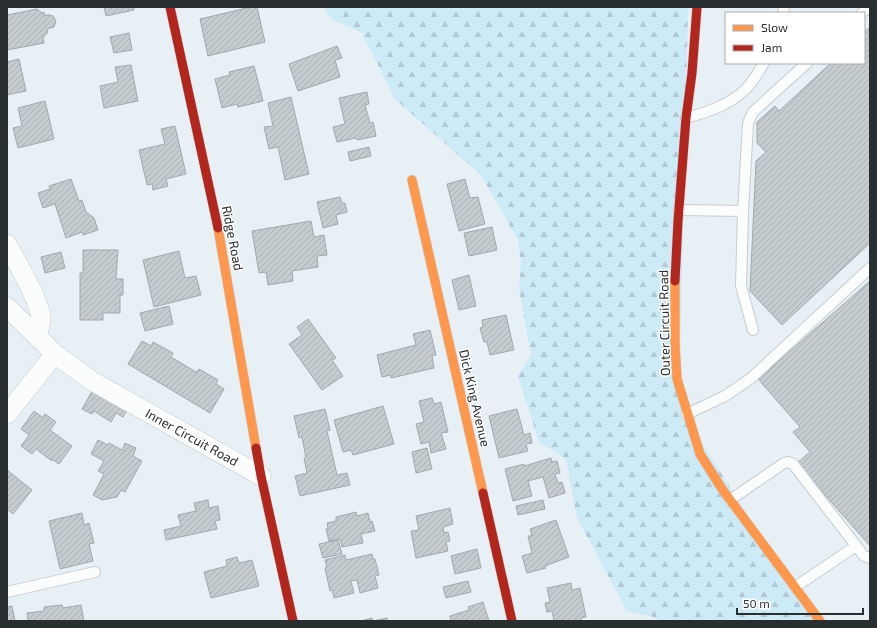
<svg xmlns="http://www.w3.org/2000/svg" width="877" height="628" viewBox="0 0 877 628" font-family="'Exo 2',sans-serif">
	<defs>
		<pattern id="forest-firs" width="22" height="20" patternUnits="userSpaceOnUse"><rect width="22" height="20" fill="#cdeaf7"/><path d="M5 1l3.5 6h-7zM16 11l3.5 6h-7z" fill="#b0c9d4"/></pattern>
		<pattern id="building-hatch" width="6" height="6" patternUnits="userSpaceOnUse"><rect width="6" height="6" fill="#c5cccf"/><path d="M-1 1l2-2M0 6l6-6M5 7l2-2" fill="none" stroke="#a9b0b2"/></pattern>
	</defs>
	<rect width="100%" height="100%" fill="#e7f0f4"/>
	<path fill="url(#forest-firs)" d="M323 7H688L679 405 813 621H659L653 617 627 611 577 518 566 459 539 442 518 376 531 355 519 288 521 263 518 240 481 175 395 99 362 33 333 20Z"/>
	<path fill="url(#building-hatch)" stroke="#a2a8ab" d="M104 7H134V10L106 16Z
		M251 7H257L265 42 208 56 200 19Z
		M37 9 42 13 44 12V15H50L53 16 56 21 54 27 47 29 48 32 43 38 44 43 7 50V15Z
		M870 27V243L782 325 750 291 756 161 766 152 757 143V122L775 106 779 111 831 63H864V32Z
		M129 33 132 50 114 53 110 37Z
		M337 46 342 58 335 60 340 77 298 91 289 64Z
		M19 59 26 91 7 95V62Z
		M131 65 138 101 104 108 100 86 118 82 115 67Z
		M254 66 263 101 238 107 237 104 222 108 215 79 230 75 229 72Z
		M367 92 369 104 365 105 370 123 373 122 376 136 357 140 356 138 337 142 333 127 345 124 339 98Z
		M291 97 309 174 285 180 278 147 269 149 264 127 273 126 268 103Z
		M45 101 54 139 18 148 13 128 22 126 18 108Z
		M175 126 186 174 166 179 168 186 153 190 152 184 147 185 139 150 165 144 161 129Z
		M369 147 371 156 350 161 348 152Z
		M71 179 79 201 82 200 86 212 94 218 98 230 83 235 82 232 66 238 55 204 43 208 38 193 50 189 49 186Z
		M465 179 470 198 478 197 485 224 459 231 447 184Z
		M340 197 342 203H345L347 212 336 215 338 224 323 228 317 202Z
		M311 221 314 237 324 235 327 255 317 256 318 267 292 271 293 281 268 285 266 272 259 273 252 231Z
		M492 227 497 250 469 256 464 233Z
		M83 250H118L116 279H123V295H120V313H103V320H80V273H83Z
		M179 251 185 278 196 276 201 295 154 307 143 260Z
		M61 252 65 268 45 273 41 257Z
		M469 275 476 306 459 310 452 280Z
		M870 281V546L797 463 810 452 793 432 800 427 758 379Z
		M169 306 173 324 145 331 140 313Z
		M506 315 514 350 490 355 487 342H484L480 328 483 327 482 320Z
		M308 319 336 358 332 360 343 376 322 390 289 344 302 335 297 327Z
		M430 330 436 355 432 356 434 368 391 378V375L382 377 377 355 416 345 413 334Z
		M142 341 151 346 153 342 173 353 171 357 196 372 199 369 218 380 216 384 224 389 210 413 128 364Z
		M94 388 129 407 123 417 116 413 111 422 94 411 92 414 82 409Z
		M432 398 434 404 441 402 448 432 441 433 446 449 431 453 429 442 421 444 416 424 424 422 419 401Z
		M383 406 394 444 353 455 351 450 343 452 334 420Z
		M325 409 330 430 327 431 337 475 347 473 350 485 300 496 295 476 307 473 304 458H306L302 437 299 438 294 416Z
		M517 409 524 435 530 433 532 443 526 444 528 451 499 458 489 416Z
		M34 411 42 417 45 414 56 422 50 430 72 446 59 464 52 459V461L36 449 32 454 21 446 29 435 21 429Z
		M98 440 108 445 109 443 122 450 125 443 136 448 133 456 142 461 125 492 121 490 117 497 102 500 93 495 104 474 98 471 104 461 91 454Z
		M427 448 432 469 416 473 412 452Z
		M551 458 552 462 557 461 560 473 555 474 558 483 562 482 565 493 549 498 543 477 528 481 532 496 513 501 505 469 524 464V466Z
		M7 470 32 490 13 514 7 509Z
		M208 500 209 508 218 506 220 520 215 521 217 529 166 540 164 530 181 526 178 515 196 511 194 503Z
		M543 500 545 509 518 515 516 506Z
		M450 508 453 524 443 527 444 533 448 532 450 541 446 542 448 551 416 558 411 531 419 530 416 516Z
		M356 512 357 516 368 513 370 522 372 521 375 531 361 534 363 543 342 547 340 539 329 541 326 529H328L327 523 336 521V517Z
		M82 513 84 525 89 523 94 543 89 544 93 561 60 569 49 521Z
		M556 520 569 557 545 566 546 568 527 573 522 556 532 553 528 536H532L530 529Z
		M338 540 342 554 323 558 319 544Z
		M477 549 481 568 455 574 451 556Z
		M372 554 373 559H375L379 575 375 576 378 588 360 593 357 580 351 581 354 593 334 598 332 590 330 591 325 568 327 567 325 560 345 555 346 560Z
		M237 557 239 563 252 560 259 586 211 598 204 572 227 566 226 560Z
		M468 581 471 592 446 598 443 587Z
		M571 583 572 590 580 588 586 617 581 618V621H554L552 611 547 612 545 603 550 602 547 588Z
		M483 602 489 621H451L450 616 469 610 468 607Z
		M62 605 63 608 81 605 84 621H28L27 613 44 611V607Z
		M12 606 15 621H7V607Z
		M372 618 373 621 387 618 388 621H361Z"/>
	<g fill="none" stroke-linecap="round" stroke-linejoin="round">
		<defs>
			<path id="lane" d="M783 13 784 7
				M862 13 869 7
				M686 118C708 112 730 105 747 88 753 81 759 71 764 63
				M679 210 743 211
				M753 330 741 286 743 211 748 124 750 118 753 112 807 63
				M687 414 725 396 750 379 870 268
				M730 500 784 463 788 462 793 464 864 556 870 558
				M795 587 856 546
				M7 592 95 572"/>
			<path id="street" d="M7 244C16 261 40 301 41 318 41 324 39 330 37 336
				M7 307 55 354 92 381 261 476
				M7 414 55 354"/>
			<path id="slow" d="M412 180 483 493
				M218 228 256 448
				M675 281V345L677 379 700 454 722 489 820 621"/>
			<path id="jam" d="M170 7 218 228
				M675 281 678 221 686 118 692 73 697 7
				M256 448 261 476 293 621
				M483 493 512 621"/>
		</defs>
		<use href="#lane" stroke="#c6cdd0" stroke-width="12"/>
		<use href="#street" stroke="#c6cdd0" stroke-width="20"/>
		<use href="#slow" stroke="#c6cdd0" stroke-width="10"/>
		<use href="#jam" stroke="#c6cdd0" stroke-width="10"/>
		<use href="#lane" stroke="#fbfdfd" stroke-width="10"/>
		<use href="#street" stroke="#fbfdfd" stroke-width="19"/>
		<use href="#slow" stroke="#ff974d" stroke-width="9"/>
		<use href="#jam" stroke="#b3261e" stroke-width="9"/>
	</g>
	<g text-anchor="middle" stroke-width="3" stroke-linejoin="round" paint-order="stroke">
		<g font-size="13" fill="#292f31" stroke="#fff">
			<text transform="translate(233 238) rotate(79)" y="5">Ridge Road</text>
			<text transform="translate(664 323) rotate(-91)" y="5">Outer Circuit Road</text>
			<text transform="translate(475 398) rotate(77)" y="5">Dick King Avenue</text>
			<text transform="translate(192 437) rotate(29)" y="5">Inner Circuit Road</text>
		</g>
	</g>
	<rect width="877" height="628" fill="none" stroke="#292f31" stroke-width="16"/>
	<rect x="725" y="12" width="140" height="52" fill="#ffffff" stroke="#a9acad"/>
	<rect x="733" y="25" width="20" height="6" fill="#ff974d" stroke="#a9acad"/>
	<text x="761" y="32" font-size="12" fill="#292f31">Slow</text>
	<rect x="733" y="45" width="20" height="6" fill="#b3261e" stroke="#a9acad"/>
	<text x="761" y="52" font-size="12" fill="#292f31">Jam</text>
	<path d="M737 608v6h126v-6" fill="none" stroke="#292f31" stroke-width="2"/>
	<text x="743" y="608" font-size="12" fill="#292f31" stroke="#ffffff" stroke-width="3" paint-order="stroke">50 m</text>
</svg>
